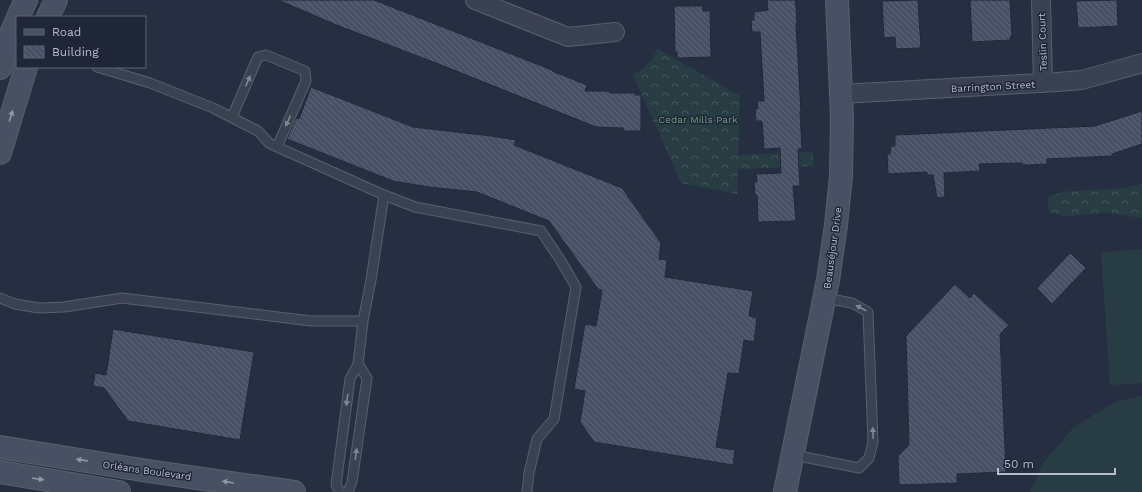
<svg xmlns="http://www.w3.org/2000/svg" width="1142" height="492" viewBox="0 0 1142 492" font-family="'Work Sans',sans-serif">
	<defs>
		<pattern id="forest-crowns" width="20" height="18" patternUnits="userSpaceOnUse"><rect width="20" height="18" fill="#283d43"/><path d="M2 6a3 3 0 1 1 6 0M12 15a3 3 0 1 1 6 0" fill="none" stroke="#45575d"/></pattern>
		<pattern id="building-back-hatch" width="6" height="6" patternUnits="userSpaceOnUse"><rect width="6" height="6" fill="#475166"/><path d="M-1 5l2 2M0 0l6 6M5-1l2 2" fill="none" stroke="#5f687b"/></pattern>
	</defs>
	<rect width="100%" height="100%" fill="#262f42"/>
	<path fill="url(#forest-crowns)" d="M658 49 740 96 738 155 813 152V166L738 169 737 194 681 183 633 75C645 68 652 61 658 49Z
		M1142 184V218L1110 213 1064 216 1049 212 1047 197 1062 192 1122 188Z"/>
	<path fill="#283d43" d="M1142 249V383L1110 385 1101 252Z
		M1142 396V492H1030L1043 463 1074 427 1115 402Z"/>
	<path fill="url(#building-back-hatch)" stroke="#212839" d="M278 0H374L552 70V71L587 85 585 91H610L609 93H635V95H641V131H623V128L596 127 436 63 339 26Z
		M767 0H795L796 7 797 24H796L801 112H800L802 149H798L800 186H793L796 221 758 222 757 195H755L754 182H757L756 174 781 173 780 148 764 149 762 121H756L755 109H758L757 101H764L760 32H752L751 20H754V12L768 10Z
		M918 0 921 48 896 49 895 37 884 38 882 1Z
		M970 0H1010L1012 36 1010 37 1011 40 972 42Z
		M1117 0 1118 26 1078 28 1076 1Z
		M674 6H703V11H710L711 57 677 58V52H675Z
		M311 87 413 127 491 136 516 140 514 145 622 188 661 243 659 259 667 260 665 277 753 291 749 316 757 318 754 342 744 340 739 374 728 373 716 447 735 450 733 465 594 442 580 422 585 391 574 389 585 324 596 326 602 290 598 289 549 221 477 192 429 187 393 181 287 139 296 118 299 119Z
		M1142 111V144L1112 154 1113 156 1047 159V164L1029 165H1022V163L979 164 980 171 944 173 945 197 937 198 933 175H927V172L888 174 887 154H890L891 146H895V135L1095 126Z
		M1070 253 1086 268 1052 304 1037 288Z
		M955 284 970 298 974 293 1009 325 1000 334 1006 472 957 474V483L899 485 898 456 909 445 906 336Z
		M113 329 254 352 240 440 128 421 104 388 93 386 95 373 106 375Z"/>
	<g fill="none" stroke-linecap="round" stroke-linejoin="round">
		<defs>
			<path id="lane" d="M97 67 150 83 213 108 258 131 269 143 277 147 384 195 415 207 541 231 561 261 576 287 554 419 537 439 529 473 527 492
				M232 117 258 57 266 55 305 71 306 81 277 147
				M0 298 15 304 39 308 64 307 122 298 311 321H363
				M794 455 859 468 869 458 873 442 868 312 852 303 825 298
				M340 492 336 485 350 379 358 364 363 321 371 280 384 195
				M348 492 352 482 367 378 358 364"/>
			<path id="street" d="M475 0 568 37 615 32
				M1041 0 1043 83
				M841 94 1057 82 1082 80 1142 63"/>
			<path id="secondary" d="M18 17 26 0
				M48 17 56 0
				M0 68 12 31 17 20
				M0 153 26 67
				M0 447 148 471 294 492
				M0 472 119 492
				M785 492 828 280 836 225 841 176 842 118 837 0"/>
		</defs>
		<use href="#lane" stroke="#585f6f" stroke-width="11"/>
		<use href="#street" stroke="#585f6f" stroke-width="20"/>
		<use href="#secondary" stroke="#585f6f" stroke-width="24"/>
		<use href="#lane" stroke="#3a4251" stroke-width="9"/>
		<use href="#street" stroke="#3a4251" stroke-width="18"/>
		<use href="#secondary" stroke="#485064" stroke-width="22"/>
	</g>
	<defs><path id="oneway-solid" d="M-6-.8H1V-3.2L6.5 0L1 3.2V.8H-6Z"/></defs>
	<g fill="#7f8694">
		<use href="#oneway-solid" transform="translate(248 81) rotate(-66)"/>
		<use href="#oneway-solid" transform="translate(288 121) rotate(115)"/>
		<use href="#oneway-solid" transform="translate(861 308) rotate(-152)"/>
		<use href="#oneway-solid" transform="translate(347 400) rotate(98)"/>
		<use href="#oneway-solid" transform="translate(873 433) rotate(-92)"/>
		<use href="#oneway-solid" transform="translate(356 454) rotate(-82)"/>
	</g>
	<g fill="#9097a7">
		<use href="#oneway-solid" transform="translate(11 116) rotate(-73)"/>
		<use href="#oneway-solid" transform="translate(82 460) rotate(-171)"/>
		<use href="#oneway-solid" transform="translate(38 479) rotate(9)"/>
		<use href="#oneway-solid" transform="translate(228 482) rotate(-171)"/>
	</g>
	<g text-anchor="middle" stroke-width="3" stroke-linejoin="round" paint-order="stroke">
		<g font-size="10" fill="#b7bdcb" stroke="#1f2637">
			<text transform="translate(1042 42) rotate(-92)" y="4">Teslin Court</text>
			<text transform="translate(993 86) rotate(-3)" y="4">Barrington Street</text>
			<text transform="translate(832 248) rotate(-82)" y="4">Beauséjour Drive</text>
			<text transform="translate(147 470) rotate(8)" y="4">Orléans Boulevard</text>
		</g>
		<g font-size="10" fill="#6f9c7e" stroke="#1f2637">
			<text x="698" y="123">Cedar Mills Park</text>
		</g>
	</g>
	<rect x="16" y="16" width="130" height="52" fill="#1f2637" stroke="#5c6272"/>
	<rect x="24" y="29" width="20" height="6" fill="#485064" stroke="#5c6272"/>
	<text x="52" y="36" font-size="12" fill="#b7bdcb">Road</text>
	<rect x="24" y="46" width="20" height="12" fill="url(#building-back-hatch)" stroke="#5c6272"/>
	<text x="52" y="56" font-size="12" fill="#b7bdcb">Building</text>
	<path d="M998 468v6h117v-6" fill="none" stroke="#b7bdcb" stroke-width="2"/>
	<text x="1004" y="468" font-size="12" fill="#b7bdcb" stroke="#1f2637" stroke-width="3" paint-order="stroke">50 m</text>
</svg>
